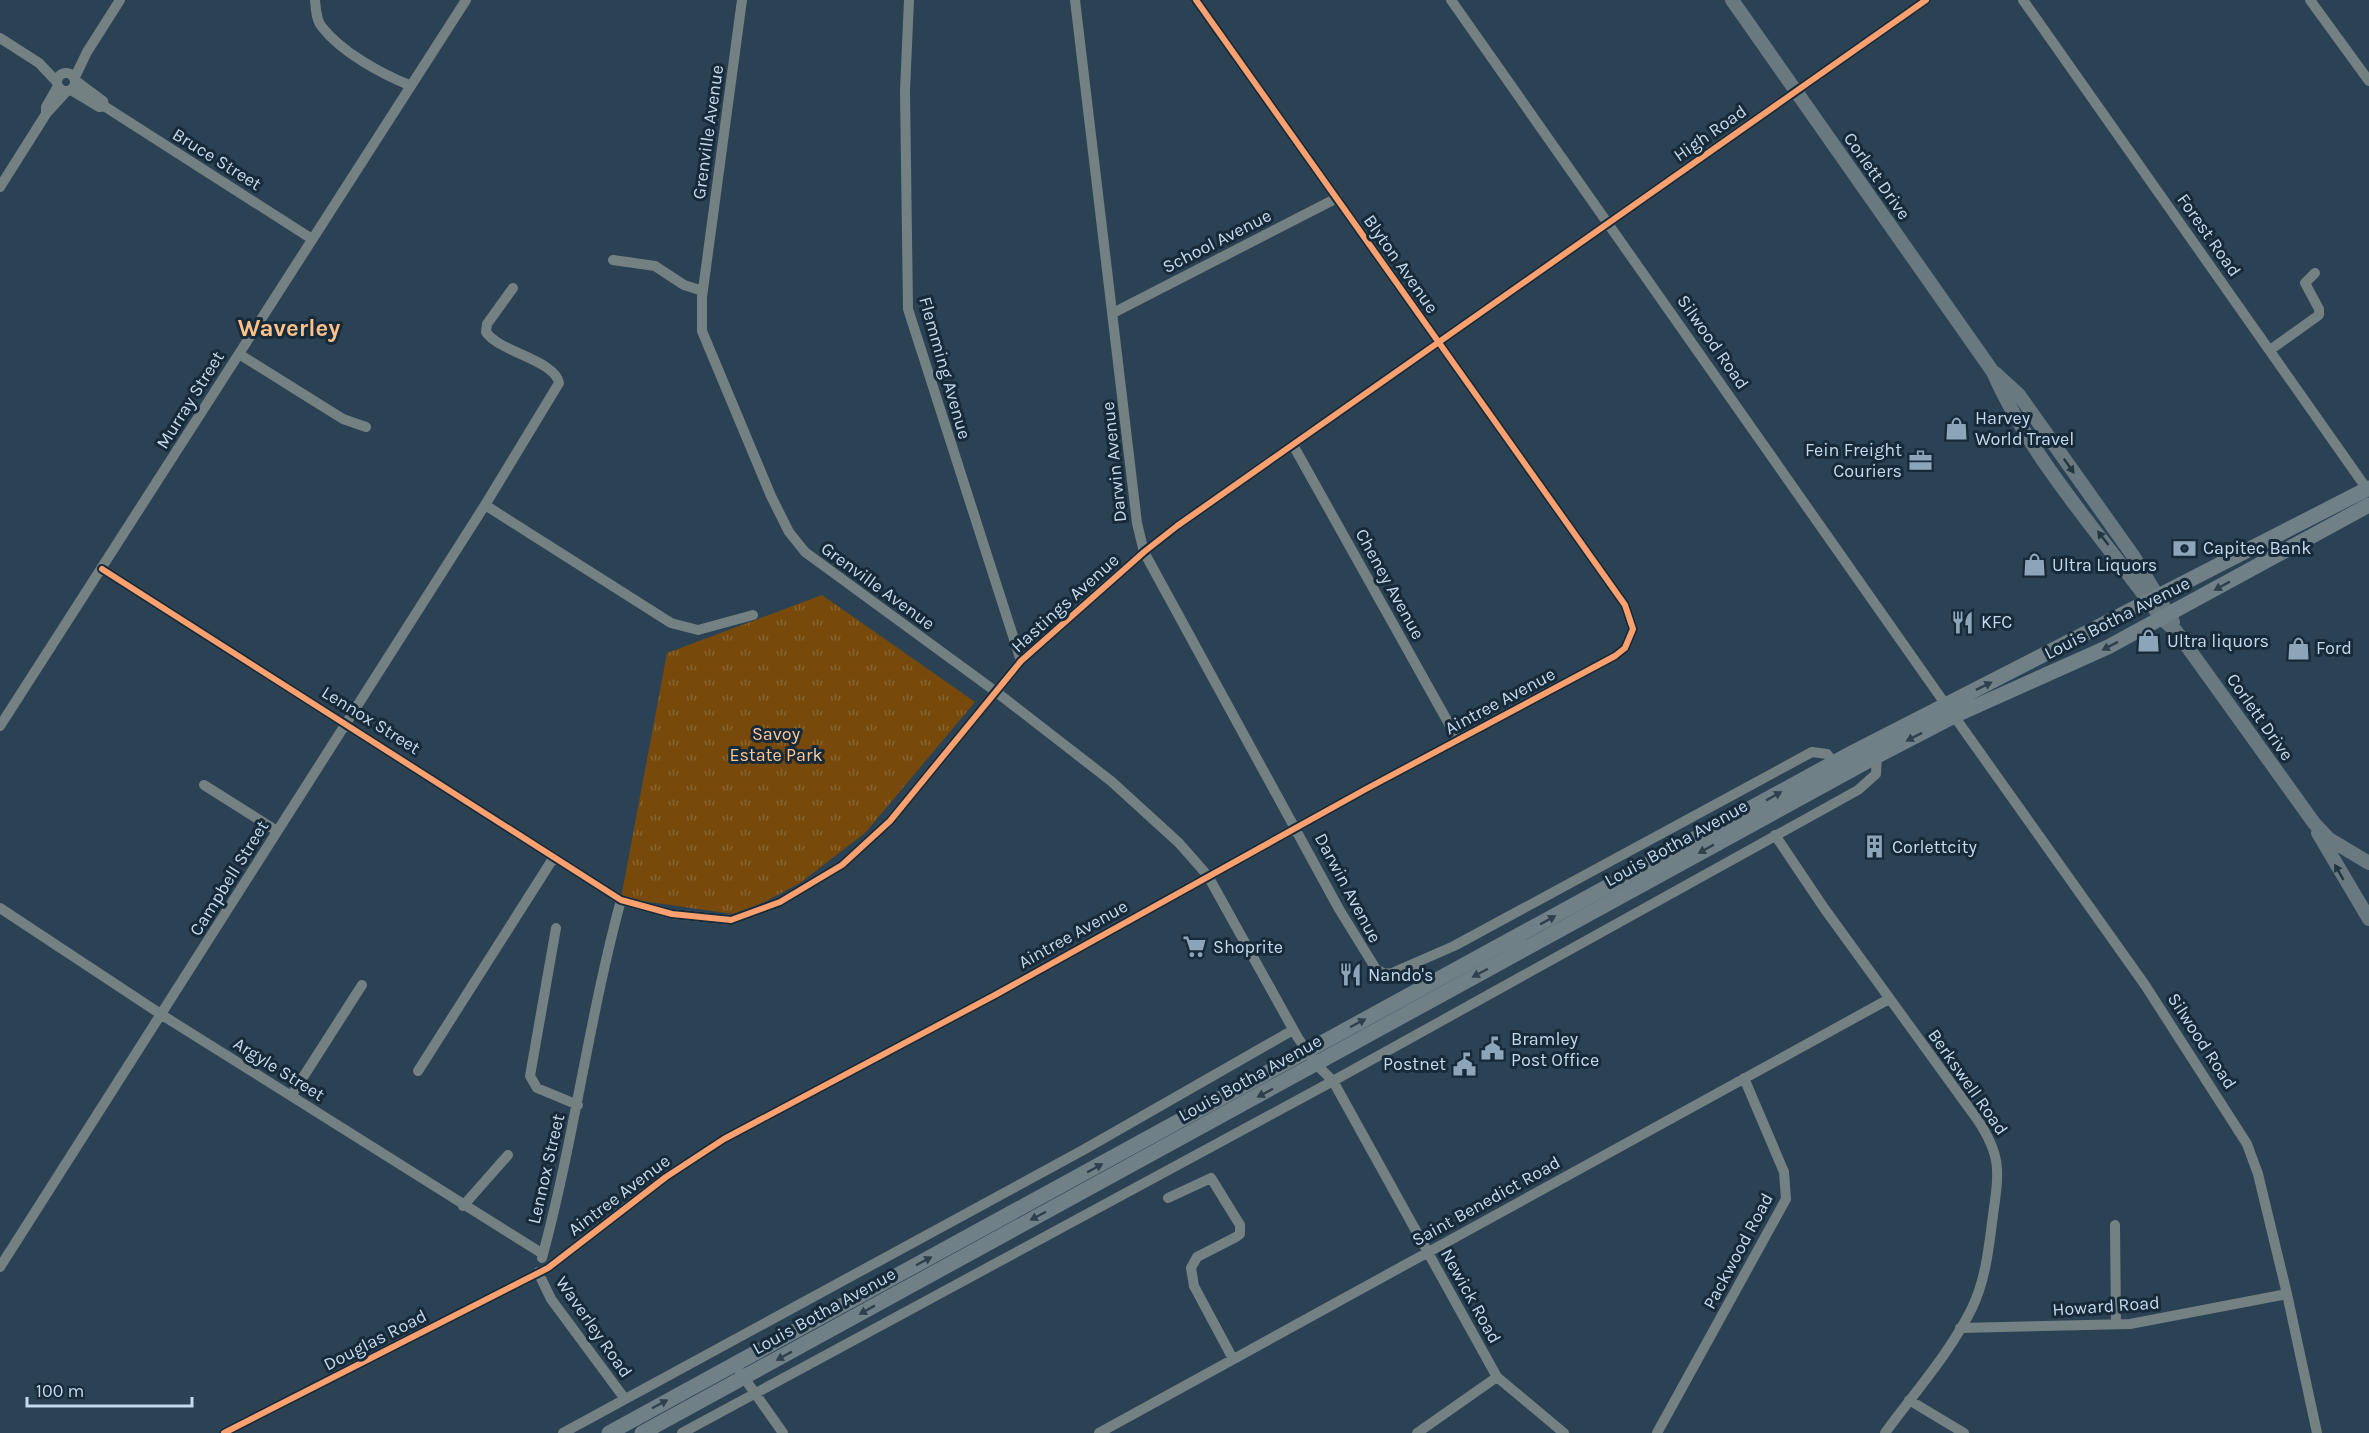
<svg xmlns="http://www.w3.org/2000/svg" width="2369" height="1433" viewBox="0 0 2369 1433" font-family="Karla,sans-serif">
	<defs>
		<pattern id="park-tufts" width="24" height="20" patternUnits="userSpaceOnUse" patternTransform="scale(1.5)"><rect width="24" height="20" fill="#774a0b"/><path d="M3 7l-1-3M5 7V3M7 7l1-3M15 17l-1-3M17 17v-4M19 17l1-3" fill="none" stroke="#89642f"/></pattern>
	</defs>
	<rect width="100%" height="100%" fill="#2a4254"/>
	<path fill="url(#park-tufts)" d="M822 595 975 702 865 833 800 883 740 915 621 898 667 653Z"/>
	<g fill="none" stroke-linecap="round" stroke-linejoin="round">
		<path stroke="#748182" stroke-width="10" d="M315 0C316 9 316 20 322 27 341 52 382 74 409 85
			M742 0 702 297V331L771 496 789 532 805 552 995 691 1111 781 1179 843 1208 876 1298 1038 1316 1064 1333 1081 1497 1377 1564 1433
			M909 0 905 91 908 309 1021 661
			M1075 0 1137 523 1144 552 1339 909 1376 969 1385 974 1392 973 1454 946 1812 752 1827 754 1834 763
			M1451 0 1946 705
			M2023 0 2367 489
			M2310 0 2369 81
			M0 38 39 63 57 82
			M57 82a9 9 0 1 1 18 0a9 9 0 1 1-18 0Z
			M75 77 87 52 120 0
			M76 81 103 101 104 106
			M71 90 99 107 104 106 312 239
			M46 114V107L58 86
			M0 187 46 114 67 91
			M613 260 655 266 684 285 703 291
			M1113 313 1337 198
			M2270 350 2319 315V309L2305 283 2315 273
			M239 354 343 419 366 427
			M1293 445 1458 740
			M485 505 671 623 698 630 753 615
			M102 569 621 900 672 914 731 920 780 902 842 865 890 821 1021 661 1144 552 1177 526 1926 0
			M1954 716 2145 985 2247 1144 2258 1174 2287 1294 2317 1433
			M0 726 466 0
			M204 785 277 831
			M1775 835 1824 908 1977 1119C2002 1156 1999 1172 1993 1215 1989 1246 1986 1279 1972 1308 1950 1353 1914 1393 1885 1433
			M0 908 162 1015 543 1254
			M556 928 530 1076 537 1088 578 1105
			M1416 965 1427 987
			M418 1071 554 857
			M291 1096 362 985
			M1168 1198 1211 1178 1240 1225V1234L1236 1237 1197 1257 1191 1268 1194 1286 1233 1359
			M463 1206 508 1155
			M2115 1225 2116 1324
			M542 1258C574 1140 589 1018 621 900
			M0 1267 485 505 559 383C555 360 499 352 486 332L487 324 513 288
			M538 1272 551 1299 625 1399
			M1960 1328 2130 1324 2287 1294
			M740 1372 783 1433
			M1909 1400 1964 1433
			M224 1433 548 1268 666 1177 724 1139 995 995 1366 789 1615 656 1625 648 1633 629 1625 605 1196 0
			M563 1433 1085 1149 1293 1030
			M682 1433 1333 1081 1858 790 1876 774 1877 756
			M1099 1433 1889 999
			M1417 1433 1497 1377
			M1657 1433 1786 1199 1784 1172 1744 1078"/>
		<path stroke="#68797f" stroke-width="14" d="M1732 0 1993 372C2032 461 2105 540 2162 619L2176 631 2314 823 2329 839 2369 863
			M1995 373 2019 395 2134 557 2173 622
			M2318 833 2369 919"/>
		<path stroke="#6f8187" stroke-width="15" d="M609 1433 1846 756 2369 488
			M642 1433 1877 756 1954 716 2108 647 2369 505"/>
		<defs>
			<path id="cycleway" d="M102 569 621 900 672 914 731 920 780 902 842 865 890 821 1021 661 1144 552 1177 526 1926 0
				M224 1433 548 1268 666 1177 724 1139 995 995 1366 789 1615 656 1625 648 1633 629 1625 605 1196 0"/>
		</defs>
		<use href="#cycleway" stroke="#172a39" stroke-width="10"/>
		<use href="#cycleway" stroke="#fca06f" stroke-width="6"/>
	</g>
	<defs><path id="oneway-solid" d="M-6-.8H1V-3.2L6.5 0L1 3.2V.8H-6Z" transform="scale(1.5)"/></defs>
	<g fill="#233644">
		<use href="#oneway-solid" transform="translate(2069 466) rotate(55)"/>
		<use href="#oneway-solid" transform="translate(2103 538) rotate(-128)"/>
		<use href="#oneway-solid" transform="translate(2339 872) rotate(-120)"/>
	</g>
	<g fill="#2d404c">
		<use href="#oneway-solid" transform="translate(2222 586) rotate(151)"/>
		<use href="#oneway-solid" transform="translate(2110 646) rotate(153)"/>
		<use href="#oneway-solid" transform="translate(1984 686) rotate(-26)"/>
		<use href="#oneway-solid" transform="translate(1914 737) rotate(153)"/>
		<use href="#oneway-solid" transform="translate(1774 796) rotate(-29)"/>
		<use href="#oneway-solid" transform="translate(1706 849) rotate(151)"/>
		<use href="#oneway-solid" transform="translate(1548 920) rotate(-29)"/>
		<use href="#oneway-solid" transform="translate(1480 973) rotate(152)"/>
		<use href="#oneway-solid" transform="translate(1358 1023) rotate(-28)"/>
		<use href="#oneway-solid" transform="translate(1265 1093) rotate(152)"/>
		<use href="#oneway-solid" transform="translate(1095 1168) rotate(-29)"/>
		<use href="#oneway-solid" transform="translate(1038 1216) rotate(152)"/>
		<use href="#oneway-solid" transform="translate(924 1261) rotate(-28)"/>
		<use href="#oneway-solid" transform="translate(867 1310) rotate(151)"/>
		<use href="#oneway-solid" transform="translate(784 1356) rotate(151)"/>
		<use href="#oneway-solid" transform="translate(660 1404) rotate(-28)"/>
	</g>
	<defs>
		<symbol id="shop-bare" viewBox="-9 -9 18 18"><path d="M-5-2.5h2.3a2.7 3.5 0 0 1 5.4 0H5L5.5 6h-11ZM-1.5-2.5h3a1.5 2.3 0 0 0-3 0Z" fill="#8da5b8" stroke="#172a39" stroke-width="2.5" paint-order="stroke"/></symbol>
		<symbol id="office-bare" viewBox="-9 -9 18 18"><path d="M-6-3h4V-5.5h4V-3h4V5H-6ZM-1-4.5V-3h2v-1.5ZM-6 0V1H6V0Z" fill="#8da5b8" stroke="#172a39" stroke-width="2.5" paint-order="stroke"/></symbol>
		<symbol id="bank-bare" viewBox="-9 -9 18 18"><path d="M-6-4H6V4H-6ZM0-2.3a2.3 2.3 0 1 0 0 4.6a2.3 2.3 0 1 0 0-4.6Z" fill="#8da5b8" stroke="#172a39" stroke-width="2.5" paint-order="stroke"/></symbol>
		<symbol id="restaurant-bare" viewBox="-9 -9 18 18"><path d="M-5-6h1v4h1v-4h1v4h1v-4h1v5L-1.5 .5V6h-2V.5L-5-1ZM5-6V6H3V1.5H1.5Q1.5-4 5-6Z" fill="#8da5b8" stroke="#172a39" stroke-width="2.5" paint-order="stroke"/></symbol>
		<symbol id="building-bare" viewBox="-9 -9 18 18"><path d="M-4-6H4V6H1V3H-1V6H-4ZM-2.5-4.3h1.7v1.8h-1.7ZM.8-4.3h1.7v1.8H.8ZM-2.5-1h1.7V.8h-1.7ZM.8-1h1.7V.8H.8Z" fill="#8da5b8" stroke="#172a39" stroke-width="2.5" paint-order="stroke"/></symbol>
		<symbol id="supermarket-bare" viewBox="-9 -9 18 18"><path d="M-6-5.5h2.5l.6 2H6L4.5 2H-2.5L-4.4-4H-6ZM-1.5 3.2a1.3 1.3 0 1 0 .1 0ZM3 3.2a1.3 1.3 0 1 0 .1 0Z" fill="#8da5b8" stroke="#172a39" stroke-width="2.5" paint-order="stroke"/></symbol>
		<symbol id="civic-bare" viewBox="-9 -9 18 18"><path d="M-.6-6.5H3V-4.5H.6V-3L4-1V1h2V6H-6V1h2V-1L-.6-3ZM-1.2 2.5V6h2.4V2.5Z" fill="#8da5b8" stroke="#172a39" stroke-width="2.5" paint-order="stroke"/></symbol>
	</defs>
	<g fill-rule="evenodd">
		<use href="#shop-bare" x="1940" y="412" width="33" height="33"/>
		<use href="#office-bare" x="1904" y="444" width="33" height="33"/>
		<use href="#bank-bare" x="2168" y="532" width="33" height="33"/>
		<use href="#shop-bare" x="2018" y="548" width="33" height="33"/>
		<use href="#restaurant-bare" x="1946" y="606" width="33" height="33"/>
		<use href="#shop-bare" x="2132" y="624" width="33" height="33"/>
		<use href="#shop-bare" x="2282" y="632" width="33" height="33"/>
		<use href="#building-bare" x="1858" y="830" width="33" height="33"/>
		<use href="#supermarket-bare" x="1178" y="930" width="33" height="33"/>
		<use href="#restaurant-bare" x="1334" y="958" width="33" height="33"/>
		<use href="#civic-bare" x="1476" y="1032" width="33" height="33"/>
		<use href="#civic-bare" x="1448" y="1048" width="33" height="33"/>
	</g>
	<g text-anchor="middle" stroke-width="6" stroke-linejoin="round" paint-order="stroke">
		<g font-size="18" fill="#c3daee" stroke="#172a39">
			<text transform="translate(708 132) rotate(-82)" y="6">Grenville Avenue</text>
			<text transform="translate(1710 133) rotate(-35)" y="6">High Road</text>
			<text transform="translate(217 159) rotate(32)" y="6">Bruce Street</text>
			<text transform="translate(1877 176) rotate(55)" y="6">Corlett Drive</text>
			<text transform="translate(2209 235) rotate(55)" y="6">Forest Road</text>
			<text transform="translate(1217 241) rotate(-27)" y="6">School Avenue</text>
			<text transform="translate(1401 264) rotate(55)" y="6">Blyton Avenue</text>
			<text transform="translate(1713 342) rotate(55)" y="6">Silwood Road</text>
			<text transform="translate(945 368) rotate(74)" y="6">Flemming Avenue</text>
			<text transform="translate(190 400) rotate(-58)" y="6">Murray Street</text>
			<text transform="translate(1114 462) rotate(-96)" y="6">Darwin Avenue</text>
			<text transform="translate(1390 584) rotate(61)" y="6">Cheney Avenue</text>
			<text transform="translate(878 586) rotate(36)" y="6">Grenville Avenue</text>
			<text transform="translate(1065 603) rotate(-42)" y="6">Hastings Avenue</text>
			<text transform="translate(2117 618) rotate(-27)" y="6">Louis Botha Avenue</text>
			<text transform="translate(1500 701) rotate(-28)" y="6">Aintree Avenue</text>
			<text transform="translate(2260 717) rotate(55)" y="6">Corlett Drive</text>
			<text transform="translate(371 720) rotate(32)" y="6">Lennox Street</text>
			<text transform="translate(1676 843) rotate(-29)" y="6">Louis Botha Avenue</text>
			<text transform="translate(229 878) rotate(-58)" y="6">Campbell Street</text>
			<text transform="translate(1348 888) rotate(62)" y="6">Darwin Avenue</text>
			<text transform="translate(1073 934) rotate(-29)" y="6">Aintree Avenue</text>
			<text transform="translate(2202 1041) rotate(57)" y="6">Silwood Road</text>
			<text transform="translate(279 1069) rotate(32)" y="6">Argyle Street</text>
			<text transform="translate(1250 1078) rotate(-29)" y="6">Louis Botha Avenue</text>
			<text transform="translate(1968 1082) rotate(55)" y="6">Berkswell Road</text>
			<text transform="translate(546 1169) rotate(-77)" y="6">Lennox Street</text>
			<text transform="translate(619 1195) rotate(-37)" y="6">Aintree Avenue</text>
			<text transform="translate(1486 1201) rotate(-29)" y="6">Saint Benedict Road</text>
			<text transform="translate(1738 1251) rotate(-62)" y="6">Packwood Road</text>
			<text transform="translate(1471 1296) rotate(61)" y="6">Newick Road</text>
			<text transform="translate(2106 1306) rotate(-4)" y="6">Howard Road</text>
			<text transform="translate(824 1311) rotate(-29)" y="6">Louis Botha Avenue</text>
			<text transform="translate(594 1327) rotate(55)" y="6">Waverley Road</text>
			<text transform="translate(375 1340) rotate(-27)" y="6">Douglas Road</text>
		</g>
		<g font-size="18" fill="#c3daee" stroke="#172a39" text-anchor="start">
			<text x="1975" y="424">Harvey<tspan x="1975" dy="21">World Travel</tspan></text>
			<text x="1902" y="456" text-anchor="end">Fein Freight<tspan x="1902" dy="21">Couriers</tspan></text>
			<text x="2203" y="554">Capitec Bank</text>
			<text x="2052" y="571">Ultra Liquors</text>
			<text x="1981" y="628">KFC</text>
			<text x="2167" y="647">Ultra liquors</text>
			<text x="2316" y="654">Ford</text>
			<text x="1892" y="853">Corlettcity</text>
			<text x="1213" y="953">Shoprite</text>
			<text x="1368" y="981">Nando's</text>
			<text x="1511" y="1045">Bramley<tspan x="1511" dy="21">Post Office</tspan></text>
			<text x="1446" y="1070" text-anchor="end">Postnet</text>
		</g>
		<g font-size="18" fill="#ffc896" stroke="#172a39">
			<text x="776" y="740">Savoy<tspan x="776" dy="21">Estate Park</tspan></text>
		</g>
		<g font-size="24" font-weight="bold" fill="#fec189" stroke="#172a39">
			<text x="289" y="336">Waverley</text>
		</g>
	</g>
	<path d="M27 1397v9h165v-9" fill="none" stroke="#c3daee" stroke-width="3"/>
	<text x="36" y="1397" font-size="18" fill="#c3daee" stroke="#172a39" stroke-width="4.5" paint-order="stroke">100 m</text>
</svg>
